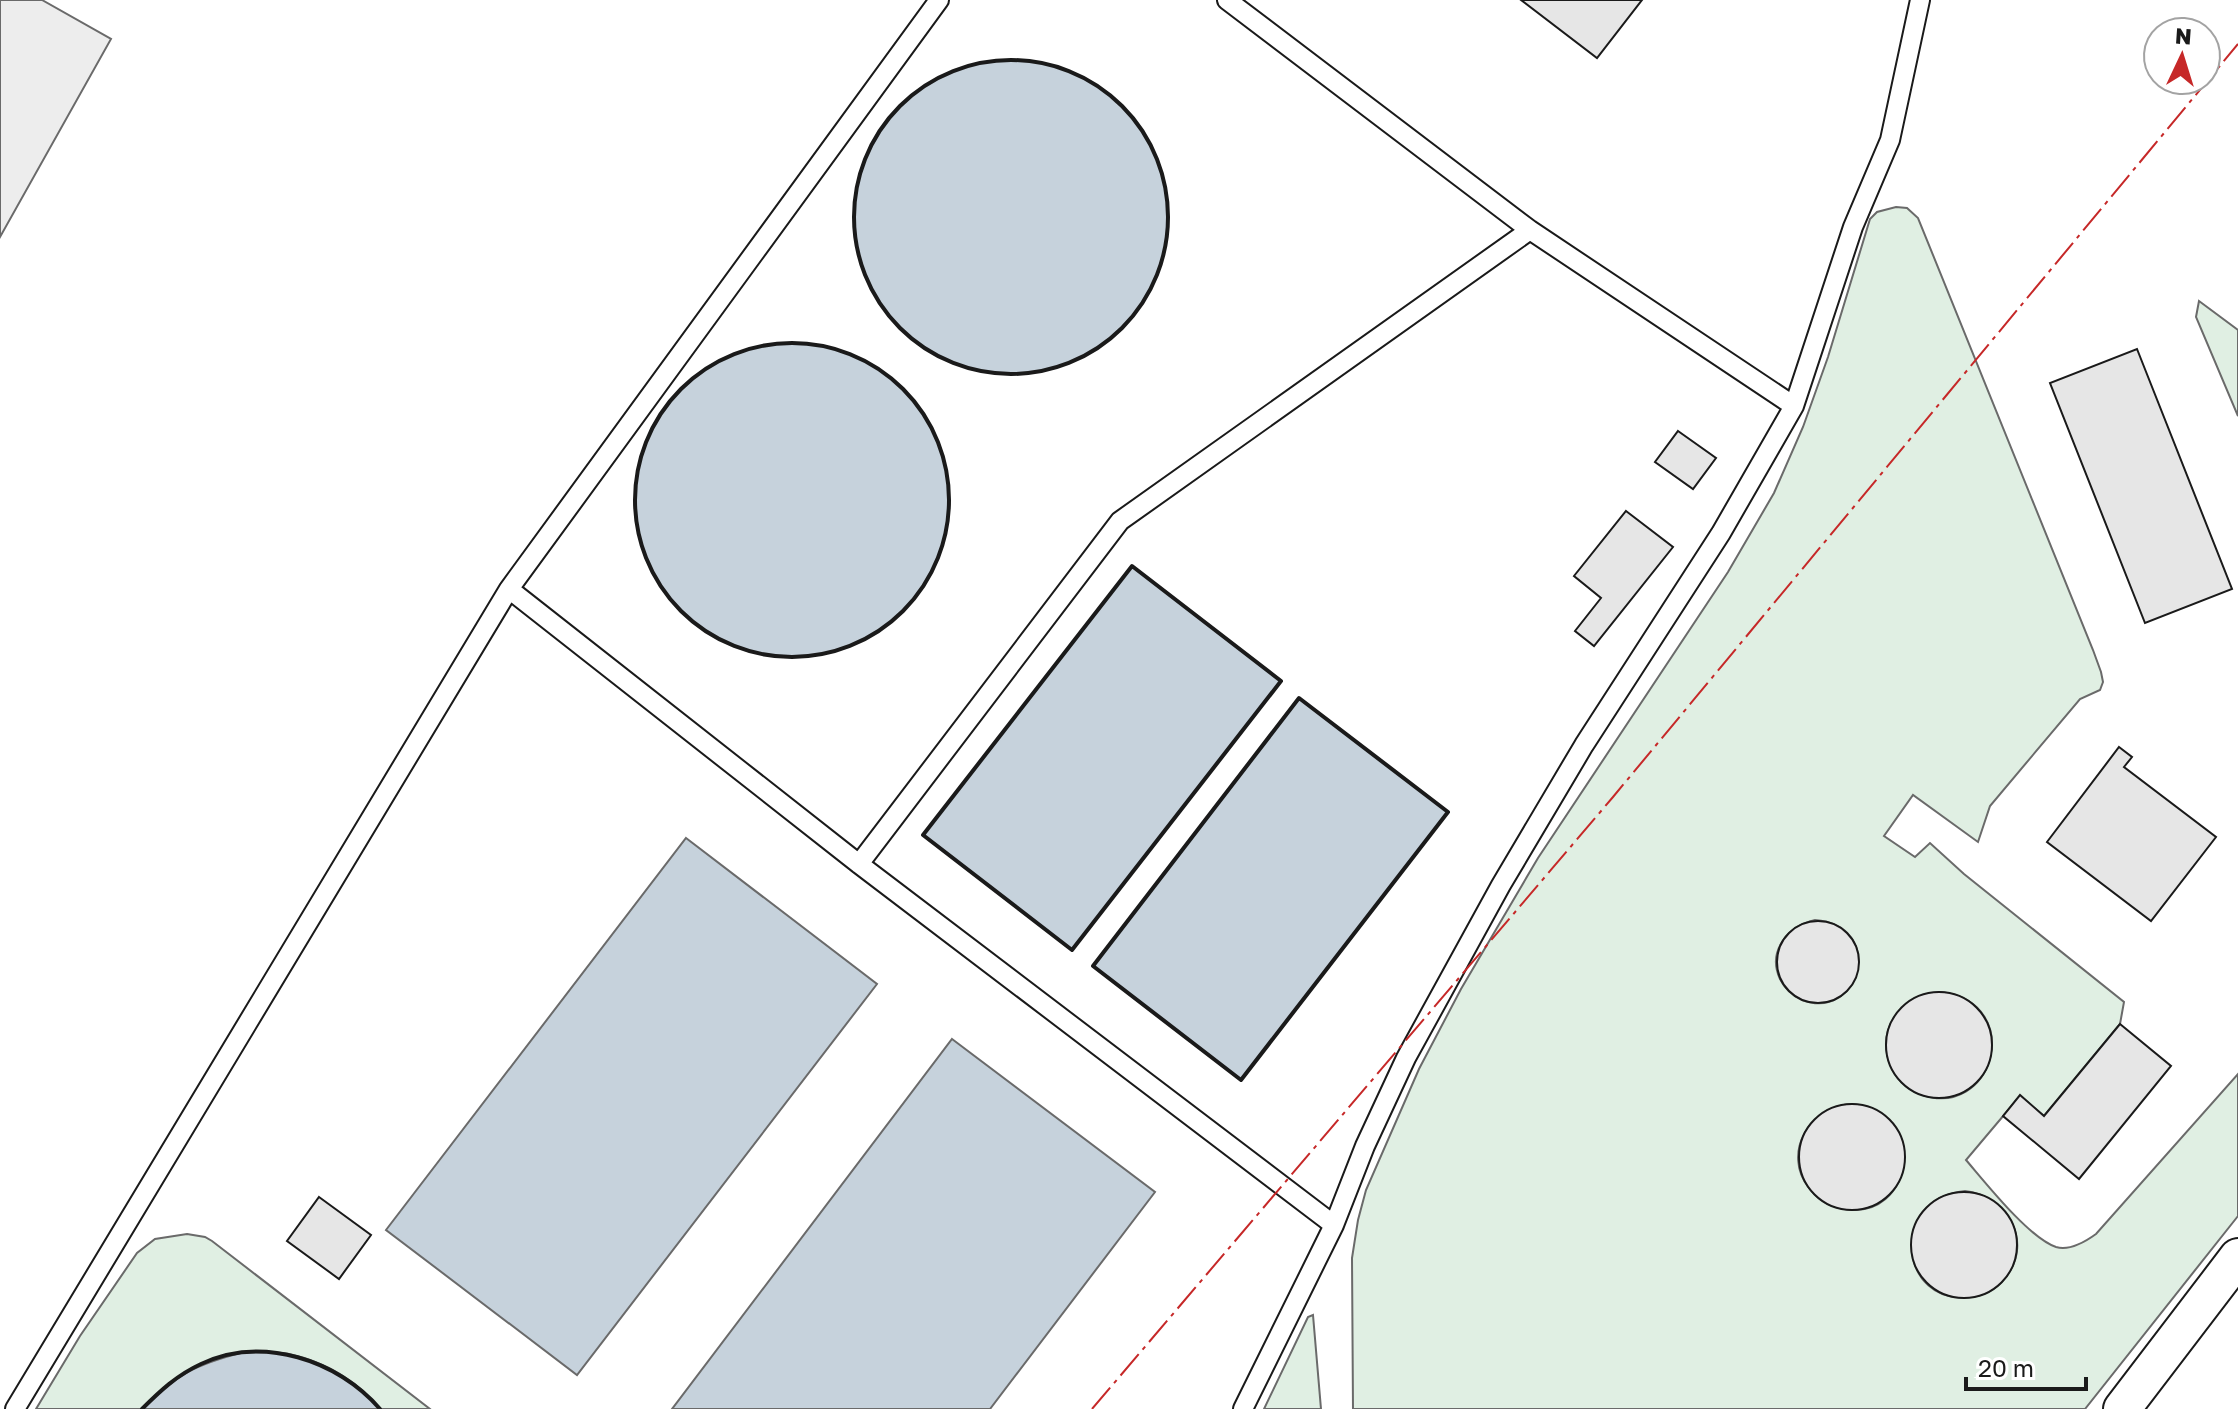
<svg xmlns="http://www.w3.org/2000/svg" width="2238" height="1409" viewBox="0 0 2238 1409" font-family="'Golos Text',sans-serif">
	<rect width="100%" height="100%" fill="#fff"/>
	<path fill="#e0efe3" stroke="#6a6a6a" stroke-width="2" fill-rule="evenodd" d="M1896 207 1907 208 1918 218 2093 650 2101 672 2103 682 2100 690 2080 699 1990 806 1978 842 1913 795 1884 836 1915 857 1930 843 1964 874 2124 1002 2120 1024 2044 1116 2020 1096 1966 1160C1985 1182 2029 1238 2056 1247 2070 1251 2085 1242 2096 1234L2238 1074V1216L2085 1409H1353L1352 1258 1358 1220 1366 1190 1419 1069 1461 989 1538 858 1728 572 1774 493 1803 427 1828 357 1870 219 1877 212ZM1815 920C1886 925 1861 1022 1802 1000 1793 996 1785 989 1780 979 1767 951 1788 926 1815 920ZM1941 992C2027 1003 1993 1122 1920 1094 1906 1089 1895 1078 1890 1064 1875 1027 1904 995 1941 992ZM1852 1104C1931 1114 1912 1221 1845 1209 1829 1207 1818 1200 1809 1188 1781 1152 1811 1106 1852 1104ZM1965 1191C2006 1196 2034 1240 2006 1277 1998 1288 1984 1296 1969 1297 1900 1306 1887 1199 1965 1191Z
		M2199 301 2238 330V416L2196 317Z
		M187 1234 205 1237 212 1241 430 1409H36L80 1336 137 1253 155 1239Z
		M1313 1315 1321 1409H1264L1308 1317Z"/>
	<path fill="#ededed" stroke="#6a6a6a" stroke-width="2" d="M0 0H42L111 39 0 237Z"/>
	<path fill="#c6d2dc" stroke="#6a6a6a" stroke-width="2" d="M854 217a157 157 0 1 1 314 0a157 157 0 1 1-314 0Z
		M635 500a157 157 0 1 1 314 0a157 157 0 1 1-314 0Z
		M1132 566 1281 681 1072 950 923 835Z
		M1299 698 1448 812 1241 1080 1093 966Z
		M686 838 877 984 577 1375 386 1230Z
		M952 1039 1155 1192 990 1409H672Z
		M244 1352C259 1353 275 1351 289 1354 325 1362 357 1381 380 1409H142C176 1374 197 1364 244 1352Z"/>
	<path fill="#e6e6e6" stroke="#1a1a1a" stroke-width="2" d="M1521 0H1642L1597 58Z
		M2137 349 2232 589 2145 623 2050 383Z
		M1678 431 1716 458 1693 489 1655 462Z
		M1626 511 1673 547 1594 646 1575 631 1601 598 1574 576Z
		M2119 747 2132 757 2124 767 2216 837 2151 921 2047 842Z
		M1777 962a41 41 0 1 1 82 0a41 41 0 1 1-82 0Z
		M1886 1045a53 53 0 1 1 106 0a53 53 0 1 1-106 0Z
		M2120 1024 2171 1066 2079 1179 2003 1116 2020 1095 2044 1116Z
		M1799 1157a53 53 0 1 1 106 0a53 53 0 1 1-106 0Z
		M1911 1245a53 53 0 1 1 106 0a53 53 0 1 1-106 0Z
		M319 1197 371 1235 339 1279 287 1241Z"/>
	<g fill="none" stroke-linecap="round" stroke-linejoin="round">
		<defs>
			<path id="lane" d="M1227 0 1530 230 1794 406
				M509 589 859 864 1334 1225
				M859 864 1120 521 1530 230
				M15 1409 509 589 939 0
				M1243 1409 1334 1225 1365 1146 1406 1058 1501 885 1584 745 1721 533 1794 406 1853 227 1890 140 1920 0"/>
			<path id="street" d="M2122 1409 2238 1257"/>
		</defs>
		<use href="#lane" stroke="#1a1a1a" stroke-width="22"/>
		<use href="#street" stroke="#1a1a1a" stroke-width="40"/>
		<use href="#lane" stroke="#fff" stroke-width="18"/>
		<use href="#street" stroke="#fff" stroke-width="36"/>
		<path stroke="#1a1a1a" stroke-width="4" d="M854 217a157 157 0 1 1 314 0a157 157 0 1 1-314 0Z
			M635 500a157 157 0 1 1 314 0a157 157 0 1 1-314 0Z
			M1132 566 1281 681 1072 950 923 835Z
			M1299 698 1448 812 1241 1080 1093 966Z
			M142 1409C160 1391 177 1375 201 1364 262 1335 338 1360 380 1409"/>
		<path stroke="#c62828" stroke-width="2" stroke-dasharray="28 6 4 6" stroke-linecap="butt" d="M1092 1409 1613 797 2238 44"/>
	</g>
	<g transform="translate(2182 56) rotate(4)"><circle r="38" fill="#ffffff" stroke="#a3a3a3" stroke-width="2"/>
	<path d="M0-6L14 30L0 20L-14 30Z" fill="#c62828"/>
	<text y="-12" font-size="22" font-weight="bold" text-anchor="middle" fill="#1a1a1a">N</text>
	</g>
	<path d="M1966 1377v12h120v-12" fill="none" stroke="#1a1a1a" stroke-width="4"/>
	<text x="1978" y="1377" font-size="24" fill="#1a1a1a" stroke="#ffffff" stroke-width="6" paint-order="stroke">20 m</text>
</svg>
